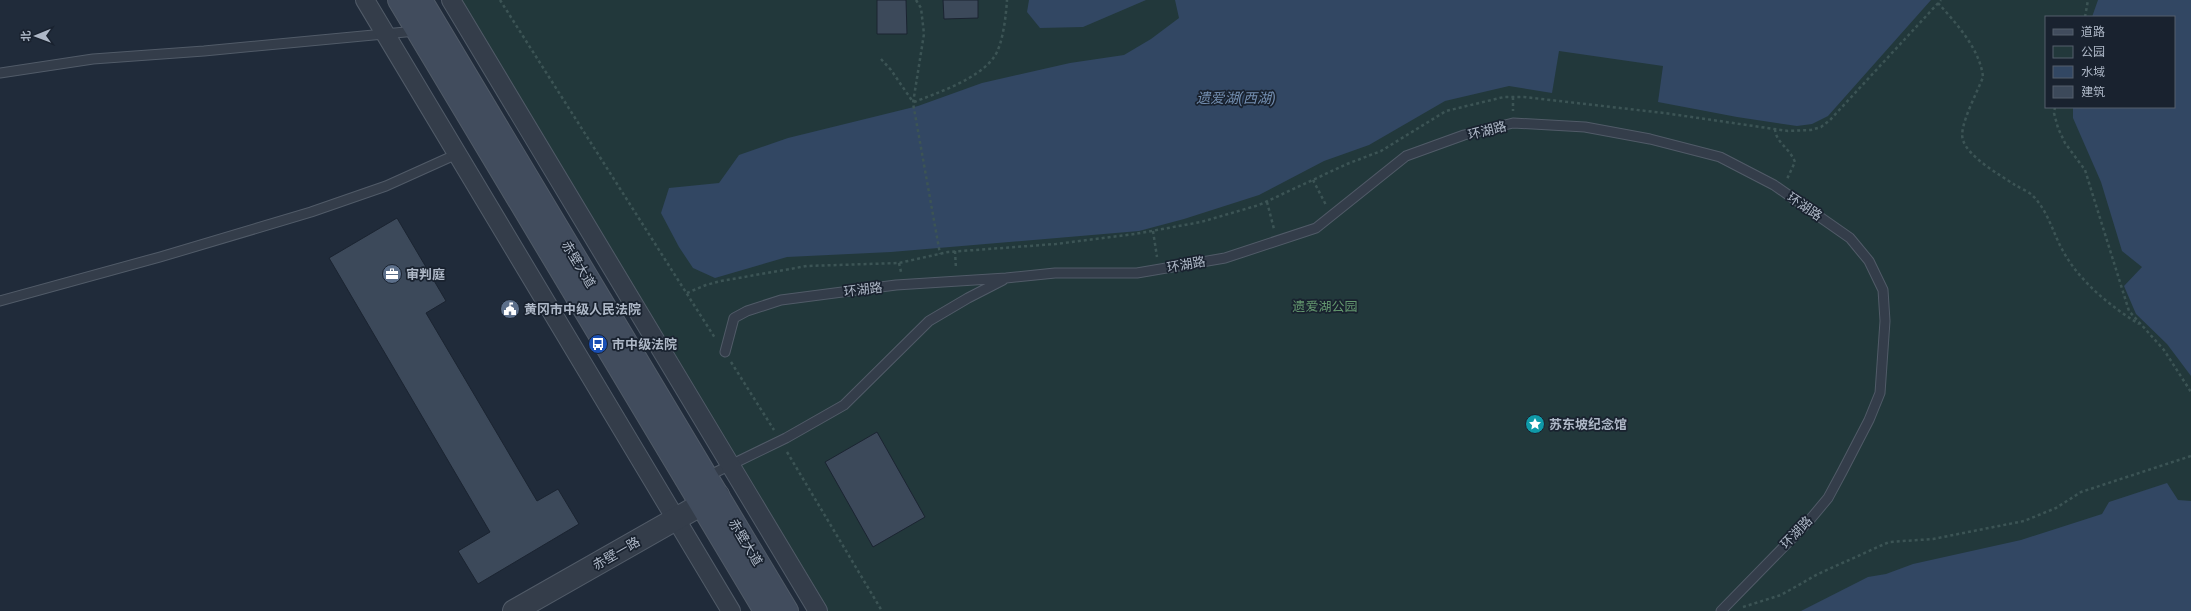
<svg xmlns="http://www.w3.org/2000/svg" width="2191" height="611" viewBox="0 0 2191 611" font-family="Roboto,'Noto Sans SC',sans-serif">
	<rect width="100%" height="100%" fill="#202b3a"/>
	<path fill="#22383b" fill-rule="evenodd" d="M458 0H2191V611H826ZM2046 17H2174V107H2046Z"/>
	<path fill="#324763" d="M1029 0H1146L1083 27 1040 28 1027 12Z
		M1167 0H1931L1828 116 1812 124 1797 126 1737 117 1658 102 1663 66 1559 51 1552 93 1509 86 1445 101 1369 145 1324 161 1259 195 1184 219 1139 231 891 252 787 257 715 278 693 268 679 247 661 213 669 188 719 183 739 155 788 138 918 106 982 83 1070 63 1124 55 1151 39 1179 18 1175 0Z
		M2098 0H2191V376L2167 344 2136 314 2124 286 2142 267 2122 251 2101 182 2073 118V107H2174V17H2092Z
		M2167 483 2178 500 2191 501V611H1801L1868 577 1886 574 1913 564 2021 540 2102 514 2109 502Z"/>
	<path fill="#3c495a" stroke="#1b2431" d="M877 0H906L907 34H877Z
		M943 0H978V18L944 19Z
		M397 218 446 301 426 313 537 501 558 489 579 524 478 584 458 551 490 532 329 258Z
		M877 432 925 517 873 547 825 462Z"/>
	<g fill="none" stroke-linecap="round" stroke-linejoin="round">
		<defs>
			<path id="service" d="M0 73 93 59 204 51 416 31
				M0 301 160 257 311 212 386 186 457 154
				M725 352 734 318 747 311 781 300 896 285 1006 278 1055 273H1137L1225 258 1316 228 1406 156 1464 135 1513 123 1585 127 1650 139 1720 157 1774 185 1850 238 1869 261 1883 290 1885 321 1880 393 1869 420 1842 472 1828 498 1808 522 1721 611
				M706 477 786 438 844 405 929 321 968 298 1003 280"/>
			<path id="minor" d="M365 0 731 611
				M451 0 818 611"/>
			<path id="tertiary" d="M514 611 718 495"/>
			<path id="secondary" d="M399 0 765 611
				M421 0 787 611"/>
		</defs>
		<use href="#service" stroke="#515b68" stroke-width="11"/>
		<use href="#minor" stroke="#515b68" stroke-width="20"/>
		<use href="#tertiary" stroke="#515b68" stroke-width="24"/>
		<use href="#secondary" stroke="#515b68" stroke-width="24"/>
		<path stroke="#3c5455" stroke-width="2.5" stroke-dasharray="3 3" stroke-linecap="butt" d="M500 0 715 338
			M916 0 921 8 924 34 913 103 940 254
			M1938 3C1956 23 1980 49 1983 77 1978 91 1958 127 1963 140 1968 157 2000 175 2015 185 2020 188 2028 191 2033 196 2048 211 2053 233 2063 251 2080 282 2110 306 2139 324
			M2085 17 2088 0
			M881 59 891 70 913 102
			M1513 97V111
			M914 102C937 93 979 79 994 57 1003 45 1006 15 1007 0
			M2055 107 2054 113 2058 128 2065 143 2085 170 2129 311 2164 350 2191 392
			M1775 129C1776 143 1789 147 1795 162L1787 179
			M1313 180 1326 205
			M1267 202 1274 229
			M1153 231 1157 257
			M955 251 956 269
			M899 263 901 272
			M687 293 706 285 721 281 807 266 899 263 948 252 1056 244 1135 234 1201 222 1259 205 1347 164 1381 151 1446 111 1504 97H1524L1664 113 1788 131 1811 130 1821 127 1830 120 1941 0
			M731 362 774 430
			M787 452 882 611
			M1743 607 1781 595 1818 574 1889 542 1933 539 2024 521 2056 508 2081 492 2191 456"/>
		<use href="#service" stroke="#343d4a" stroke-width="9"/>
		<use href="#minor" stroke="#343d4a" stroke-width="18"/>
		<use href="#tertiary" stroke="#343d4a" stroke-width="22"/>
		<use href="#secondary" stroke="#414c5d" stroke-width="22"/>
	</g>
	<defs>
		<symbol id="office-disc" viewBox="-11 -11 22 22"><circle r="9.5" fill="#5c6f8a" stroke="#19222f"/><path d="M-6-3h4V-5.5h4V-3h4V5H-6ZM-1-4.5V-3h2v-1.5ZM-6 0V1H6V0Z" fill="#fff"/></symbol>
		<symbol id="civic-disc" viewBox="-11 -11 22 22"><circle r="9.5" fill="#5c6f8a" stroke="#19222f"/><path d="M-.6-6.5H3V-4.5H.6V-3L4-1V1h2V6H-6V1h2V-1L-.6-3ZM-1.2 2.5V6h2.4V2.5Z" fill="#fff"/></symbol>
		<symbol id="bus-disc" viewBox="-11 -11 22 22"><circle r="9.5" fill="#1a4fb4" stroke="#19222f"/><path d="M-5-6H5V4H4V6H2V4H-2V6H-4V4H-5ZM-3.5-4V0h7V-4ZM-3.5 1.2v1.5H-2V1.2ZM2 1.2v1.5H3.5V1.2Z" fill="#fff"/></symbol>
		<symbol id="sight-disc" viewBox="-11 -11 22 22"><circle r="9.5" fill="#0f9aa8" stroke="#19222f"/><path d="M0-6L1.8-2.2L6-1.7L2.9 1.2L3.7 5.4L0 3.3L-3.7 5.4L-2.9 1.2L-6-1.7L-1.8-2.2Z" fill="#fff"/></symbol>
	</defs>
	<g fill-rule="evenodd">
		<use href="#office-disc" x="381" y="263" width="22" height="22"/>
		<use href="#civic-disc" x="499" y="298" width="22" height="22"/>
		<use href="#bus-disc" x="587" y="333" width="22" height="22"/>
		<use href="#sight-disc" x="1524" y="413" width="22" height="22"/>
	</g>
	<g text-anchor="middle" stroke-width="3.5" stroke-linejoin="round" paint-order="stroke">
		<g font-size="13" fill="#aeb8c7" stroke="#19222f">
			<text transform="translate(1487 130) rotate(-14)" y="5">环湖路</text>
			<text transform="translate(1805 206) rotate(34)" y="5">环湖路</text>
			<text transform="translate(579 264) rotate(59)" y="5">赤壁大道</text>
			<text transform="translate(1186 264) rotate(-10)" y="5">环湖路</text>
			<text transform="translate(863 289) rotate(-7)" y="5">环湖路</text>
			<text transform="translate(1796 532) rotate(-46)" y="5">环湖路</text>
			<text transform="translate(746 542) rotate(59)" y="5">赤壁大道</text>
			<text transform="translate(616 553) rotate(-30)" y="5">赤壁一路</text>
		</g>
		<g font-size="13" font-weight="bold" fill="#aeb8c7" stroke="#19222f" text-anchor="start">
			<text x="406" y="279">审判庭</text>
			<text x="524" y="314">黄冈市中级人民法院</text>
			<text x="612" y="349">市中级法院</text>
			<text x="1549" y="429">苏东坡纪念馆</text>
		</g>
		<g font-size="13" fill="#64986f" stroke="#19222f">
			<text x="1325" y="311">遗爱湖公园</text>
		</g>
		<g font-size="14" font-style="italic" fill="#748fb1" stroke="#19222f">
			<text x="1236" y="103">遗爱湖(西湖)</text>
		</g>
	</g>
	<rect x="2045" y="16" width="130" height="92" fill="#19222f" stroke="#555e6c"/>
	<rect x="2053" y="29" width="20" height="6" fill="#414c5d" stroke="#555e6c"/>
	<text x="2081" y="36" font-size="12" fill="#aeb8c7">道路</text>
	<rect x="2053" y="46" width="20" height="12" fill="#22383b" stroke="#555e6c"/>
	<text x="2081" y="56" font-size="12" fill="#aeb8c7">公园</text>
	<rect x="2053" y="66" width="20" height="12" fill="#324763" stroke="#555e6c"/>
	<text x="2081" y="76" font-size="12" fill="#aeb8c7">水域</text>
	<rect x="2053" y="86" width="20" height="12" fill="#3c495a" stroke="#555e6c"/>
	<text x="2081" y="96" font-size="12" fill="#aeb8c7">建筑</text>
	<g transform="translate(36 36) rotate(269)" stroke="#19222f" stroke-width="3" paint-order="stroke">
	<path d="M0-3L7 15L0 10L-7 15Z" fill="#aeb8c7"/>
	<text y="-6" font-size="11" font-weight="bold" text-anchor="middle" fill="#aeb8c7">北</text>
	</g>
</svg>
